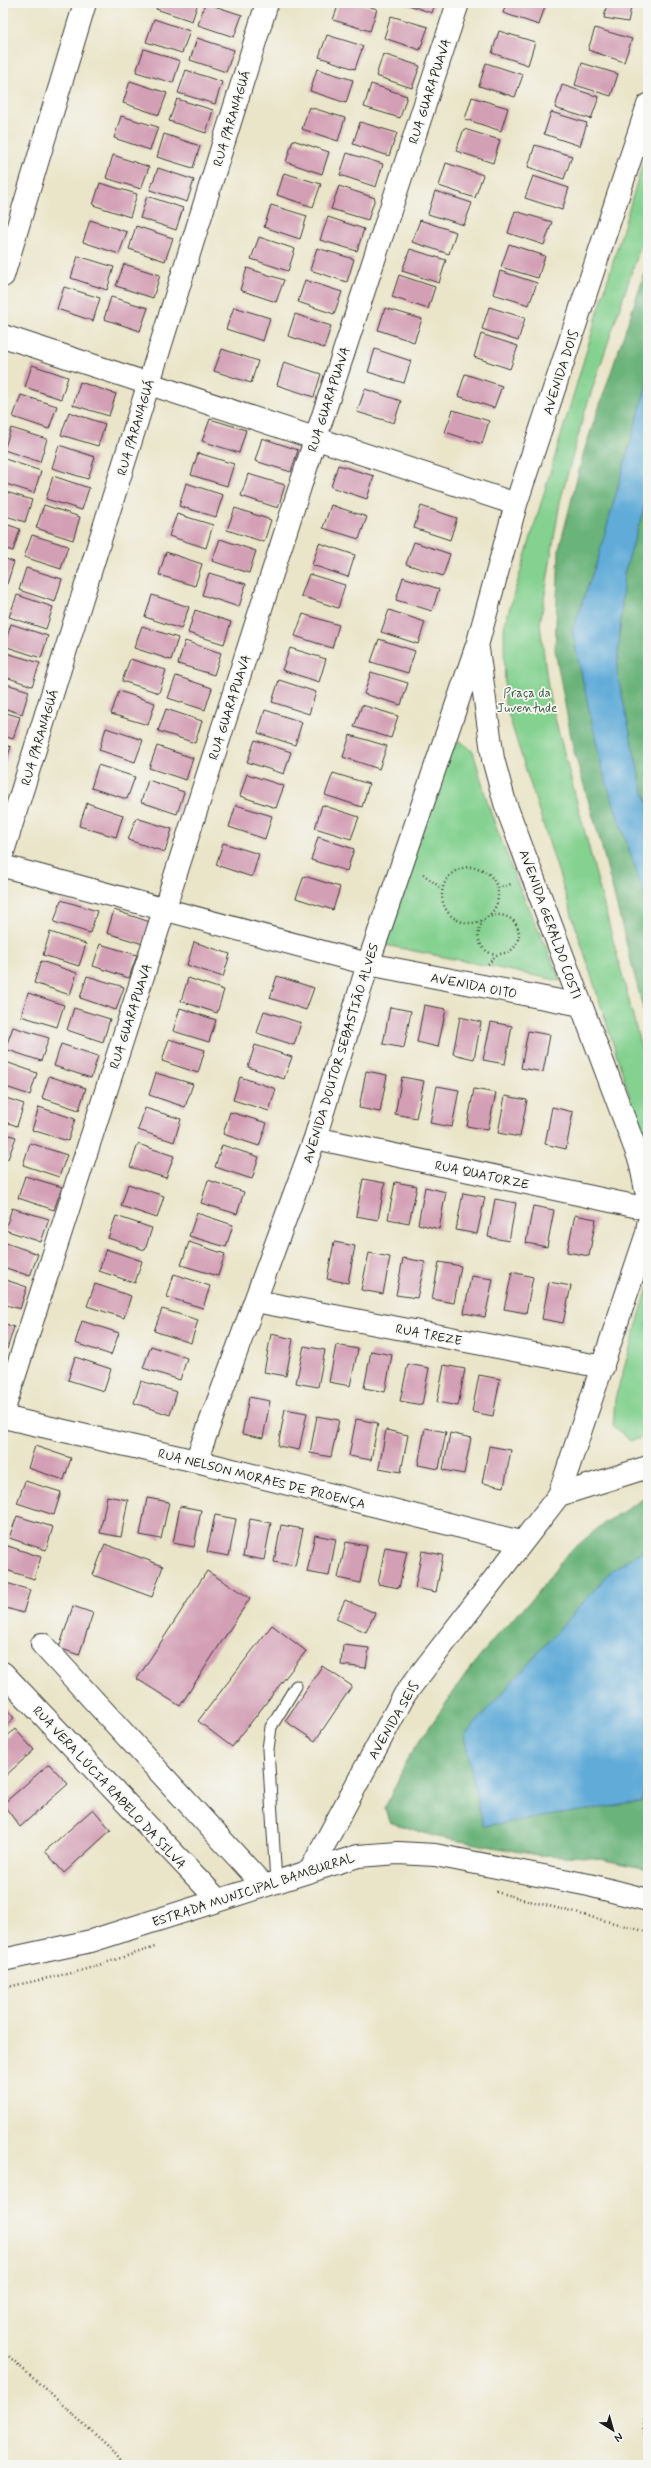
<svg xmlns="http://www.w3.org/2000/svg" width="651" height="2468" viewBox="0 0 651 2468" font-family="Mynerve,sans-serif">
	<rect width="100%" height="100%" fill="#f6f6f2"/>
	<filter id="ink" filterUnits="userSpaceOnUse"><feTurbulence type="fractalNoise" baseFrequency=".025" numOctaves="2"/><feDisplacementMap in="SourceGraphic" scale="8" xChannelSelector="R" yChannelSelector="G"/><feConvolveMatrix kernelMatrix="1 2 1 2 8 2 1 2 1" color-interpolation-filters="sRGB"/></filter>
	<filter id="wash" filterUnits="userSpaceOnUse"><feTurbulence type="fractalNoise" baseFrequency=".012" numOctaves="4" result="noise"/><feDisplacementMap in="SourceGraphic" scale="16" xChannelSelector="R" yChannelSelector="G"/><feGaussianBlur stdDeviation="0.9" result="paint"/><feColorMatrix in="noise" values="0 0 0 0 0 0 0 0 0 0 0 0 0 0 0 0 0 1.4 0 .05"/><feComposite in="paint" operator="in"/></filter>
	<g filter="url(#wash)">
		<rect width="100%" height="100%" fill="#eae5c9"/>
		<path fill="#84d190" stroke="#507656" d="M648 145V224L584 414 560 502 540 624 549 695 648 1074V1154L505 704 504 627Z
			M459 741 473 751 489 808 517 882 561 981 385 945 445 756Z
			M648 1287V1436L631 1441 613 1426 615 1399Z"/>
		<path fill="#6bb37a" stroke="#44684b" d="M648 264V1028L601 844 573 748 555 650 559 549 584 451Z
			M648 1496V1869L589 1857 537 1855 437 1837 389 1822 385 1808 408 1758 464 1677 496 1636 537 1594 566 1555 603 1524Z"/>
		<path fill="#60abd8" stroke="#3e647a" d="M648 380V495L624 574 617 672 640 779 648 805V906L602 769 572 631 598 558Z
			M648 1548V1781L641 1802 483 1826 464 1736 612 1570Z"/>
		<g id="blocks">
			<path fill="#d39fb4" d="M158 3H198L192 21 156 9Z
				M205 3 242 15 234 37 198 25Z
				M339 3H359L377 9 370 31 333 20Z
				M403 3H435L432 13Z
				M506 3H546L539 25 503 13Z
				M607 3H632L628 22 604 18Z
				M391 16 428 27 420 50 384 38Z
				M154 19 190 31 182 53 146 42Z
				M595 28 632 39 624 62 588 50Z
				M499 31 535 42 528 65 492 53Z
				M327 35 363 46 355 69 319 57Z
				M197 38 234 50 226 72 190 60Z
				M144 49 180 61 173 83 136 72Z
				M383 54 420 66 412 88 376 76Z
				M486 63 523 75 515 97 479 86Z
				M582 63 618 74 611 96 575 85Z
				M317 69 353 80 346 103 310 91Z
				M186 70 222 82 215 104 178 93Z
				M130 81 167 93 159 115 123 103Z
				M371 84 407 96 400 118 364 107Z
				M562 85 599 97 591 119 555 108Z
				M472 97 508 108 501 131 465 119Z
				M177 99 213 110 206 133 169 121Z
				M309 107 345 118 338 141 302 129Z
				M551 112 587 123 580 146 544 134Z
				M121 116 158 127 150 150 114 138Z
				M360 122 397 133 389 156 353 144Z
				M464 129 500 140 493 163 456 151Z
				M164 134 200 146 193 168 157 157Z
				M293 140 329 152 322 174 286 162Z
				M535 145 572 156 564 179 528 167Z
				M347 153 383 164 376 187 340 175Z
				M113 155 149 167 141 189 106 178Z
				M446 163 483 175 475 198 439 186Z
				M158 168 194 180 187 202 150 190Z
				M284 173 321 184 313 207 277 195Z
				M533 176 569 188 562 210 525 198Z
				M100 183 137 194 130 217 93 205Z
				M339 186 375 198 368 220 331 209Z
				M435 191 472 203 464 225 428 214Z
				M147 196 183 208 176 230 140 218Z
				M271 205 307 216 300 239 264 227Z
				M515 211 552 222 544 245 508 233Z
				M328 217 364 229 357 251 320 240Z
				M90 220 127 232 119 254 83 242Z
				M420 220 456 232 449 254 412 242Z
				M136 226 173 238 165 261 129 249Z
				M259 237 295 249 288 271 251 259Z
				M509 244 545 256 538 278 501 267Z
				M317 248 354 259 347 282 310 270Z
				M410 249 446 260 439 283 402 271Z
				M78 256 114 267 107 290 71 278Z
				M124 264 160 275 153 298 116 286Z
				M247 268 284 280 276 302 240 290Z
				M500 271 537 283 529 305 493 294Z
				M399 275 435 287 428 309 392 297Z
				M305 280 342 292 334 314 298 302Z
				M64 287 100 298 93 321 57 309Z
				M111 297 148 308 140 331 104 319Z
				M234 307 270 318 263 341 226 329Z
				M489 307 525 318 518 341 482 329Z
				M385 308 422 319 414 342 378 330Z
				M295 314 331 326 324 348 288 336Z
				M481 334 518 346 510 369 474 357Z
				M222 349 258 361 251 383 214 371Z
				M375 349 411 361 404 383 368 372Z
				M284 362 321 374 314 397 277 385Z
				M32 365 68 377 61 399 25 387Z
				M465 374 502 386 494 408 458 396Z
				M80 382 116 394 109 416 73 405Z
				M365 389 401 401 394 423 357 412Z
				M21 395 57 406 49 429 13 417Z
				M453 410 489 421 482 444 445 432Z
				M69 412 105 424 98 446 61 435Z
				M210 419 246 430 239 453 202 441Z
				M11 428 47 439 40 462 4 450Z
				M262 438 298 450 291 472 255 461Z
				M59 445 95 457 88 479 52 468Z
				M198 453 234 464 227 486 191 475Z
				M5 459 41 471 34 493 3 483Z
				M338 465 374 476 367 499 331 487Z
				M248 474 285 485 278 508 241 496Z
				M53 476 89 488 82 510 46 499Z
				M186 483 223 495 216 517 179 506Z
				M3 491 32 500 25 522 3 515Z
				M44 505 80 517 73 540 36 528Z
				M331 505 367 517 359 539 323 528Z
				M421 506 457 518 450 540 414 528Z
				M235 508 271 520 264 542 227 530Z
				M177 514 213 525 206 548 169 536Z
				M3 523 20 529 13 551 3 548Z
				M32 535 68 546 61 569 24 557Z
				M220 539 256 551 249 573 212 561Z
				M414 542 450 554 443 576 406 564Z
				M319 543 355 555 348 577 312 565Z
				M166 552 202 564 195 586 159 575Z
				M3 558 14 562 7 584 3 583Z
				M26 568 62 579 55 602 19 590Z
				M209 573 246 584 239 607 202 595Z
				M309 574 345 585 338 608 301 596Z
				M403 577 439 589 432 611 396 600Z
				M17 595 53 607 46 629 9 617Z
				M152 595 189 607 181 629 145 617Z
				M195 610 231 622 224 644 188 633Z
				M389 610 425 622 418 644 381 632Z
				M303 614 339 625 332 648 295 636Z
				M11 624 48 636 41 658 4 646Z
				M142 626 178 638 171 660 134 648Z
				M379 639 415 651 408 673 371 662Z
				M185 641 221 653 214 675 178 664Z
				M290 648 326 659 319 682 282 670Z
				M3 652 40 663 32 686 3 676Z
				M130 659 166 670 159 693 122 681Z
				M371 672 408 683 401 705 364 694Z
				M176 676 212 688 205 710 168 698Z
				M279 680 316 692 309 714 272 702Z
				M3 683 29 691 22 714 3 708Z
				M119 691 155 703 148 725 111 714Z
				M362 705 398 716 391 738 354 727Z
				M166 709 202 721 195 743 158 731Z
				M265 710 302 722 295 745 258 733Z
				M3 712 20 717 13 739 3 736Z
				M106 728 143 740 135 762 99 750Z
				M350 735 387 746 379 769 343 757Z
				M255 740 291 752 284 774 247 762Z
				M3 744 11 747 3 770Z
				M157 746 193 758 186 780 149 768Z
				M98 765 135 777 127 799 91 788Z
				M333 773 369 784 362 807 325 795Z
				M247 774 284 786 276 808 240 796Z
				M148 780 184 792 177 814 141 802Z
				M87 803 123 815 116 837 79 826Z
				M236 805 272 816 265 839 229 827Z
				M322 805 359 817 351 839 315 828Z
				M136 818 172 829 165 852 128 840Z
				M318 837 354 849 347 871 311 860Z
				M223 843 259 854 252 877 216 865Z
				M304 876 340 887 333 910 296 898Z
				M61 900 97 911 90 933 54 922Z
				M114 910 150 922 143 944 107 933Z
				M50 932 86 944 79 966 43 955Z
				M194 942 230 954 223 977 187 965Z
				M100 944 137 955 129 978 93 966Z
				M41 961 77 973 70 995 34 983Z
				M87 976 124 987 116 1010 80 998Z
				M277 976 314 988 306 1010 270 998Z
				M188 978 224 990 217 1013 181 1001Z
				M28 993 64 1005 57 1027 21 1016Z
				M424 1005 446 1009 438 1047 417 1042Z
				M390 1007 411 1011 404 1048 383 1044Z
				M74 1008 110 1019 103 1042 67 1030Z
				M180 1008 216 1020 209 1042 173 1031Z
				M264 1011 301 1023 294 1045 257 1033Z
				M460 1017 481 1022 474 1059 453 1054Z
				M491 1022 512 1026 505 1064 483 1060Z
				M13 1027 49 1038 41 1061 5 1049Z
				M528 1031 550 1035 543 1072 521 1068Z
				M169 1039 205 1050 198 1073 162 1061Z
				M61 1044 98 1056 91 1078 54 1066Z
				M255 1045 292 1057 284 1079 248 1067Z
				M3 1061 37 1073 30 1095 3 1086Z
				M366 1071 387 1075 380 1112 359 1108Z
				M156 1073 193 1084 185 1107 149 1095Z
				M49 1076 86 1088 79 1110 42 1098Z
				M240 1077 276 1089 269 1111 233 1100Z
				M402 1077 424 1081 416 1118 395 1114Z
				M437 1086 459 1090 452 1127 430 1123Z
				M474 1089 496 1093 488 1130 467 1126Z
				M505 1096 527 1100 520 1137 498 1133Z
				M3 1097 24 1104 17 1126 3 1121Z
				M39 1107 75 1119 68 1141 32 1130Z
				M552 1107 573 1112 566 1149 545 1144Z
				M145 1108 181 1119 174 1142 138 1130Z
				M230 1112 267 1123 259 1146 223 1134Z
				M3 1133 16 1137 8 1159 3 1158Z
				M30 1143 67 1155 59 1177 23 1165Z
				M138 1144 174 1156 166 1178 130 1167Z
				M222 1145 259 1157 252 1179 215 1167Z
				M25 1176 62 1187 54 1210 18 1198Z
				M363 1179 385 1183 378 1220 356 1216Z
				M208 1180 244 1192 237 1214 201 1203Z
				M395 1182 417 1186 409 1223 388 1219Z
				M128 1184 164 1196 157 1218 121 1206Z
				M425 1187 446 1192 439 1229 418 1224Z
				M463 1193 485 1197 477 1234 456 1230Z
				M495 1199 516 1203 509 1241 488 1237Z
				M533 1206 554 1210 547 1247 526 1243Z
				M12 1208 49 1219 41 1242 5 1230Z
				M197 1213 233 1225 226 1247 189 1236Z
				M575 1215 596 1219 589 1256 567 1252Z
				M116 1216 152 1228 145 1250 108 1238Z
				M3 1242 38 1254 30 1276 3 1267Z
				M189 1242 225 1254 218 1276 181 1265Z
				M334 1242 355 1246 348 1283 327 1279Z
				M106 1249 142 1261 135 1283 99 1271Z
				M369 1253 390 1257 383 1294 361 1290Z
				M403 1258 425 1262 417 1298 396 1295Z
				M439 1262 461 1266 454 1303 432 1299Z
				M512 1272 533 1277 526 1313 504 1309Z
				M174 1274 210 1286 203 1308 167 1297Z
				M471 1276 493 1279 485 1317 464 1313Z
				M3 1279 27 1287 20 1309 3 1304Z
				M549 1282 571 1286 563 1323 542 1319Z
				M95 1284 131 1296 124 1318 87 1306Z
				M162 1309 198 1320 191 1343 154 1331Z
				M82 1321 119 1333 111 1355 75 1343Z
				M3 1323 14 1327 7 1349 3 1348Z
				M271 1334 293 1339 286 1376 264 1372Z
				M336 1345 358 1349 350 1386 329 1382Z
				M151 1346 187 1358 180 1380 143 1368Z
				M304 1346 325 1350 318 1387 296 1383Z
				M371 1351 392 1355 385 1392 364 1388Z
				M75 1357 111 1369 104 1391 68 1380Z
				M408 1364 429 1368 422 1405 400 1401Z
				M444 1365 465 1369 458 1406 437 1402Z
				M479 1375 500 1379 493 1416 472 1412Z
				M141 1381 177 1392 170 1415 134 1403Z
				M249 1397 270 1401 263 1438 242 1434Z
				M285 1409 307 1413 299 1450 278 1446Z
				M317 1416 339 1420 331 1457 310 1453Z
				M356 1419 378 1423 371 1460 349 1456Z
				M425 1428 446 1432 439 1469 418 1465Z
				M386 1430 408 1435 401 1472 379 1468Z
				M450 1433 471 1438 464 1474 443 1470Z
				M35 1446 71 1458 64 1480 28 1468Z
				M489 1446 511 1450 504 1487 482 1483Z
				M25 1481 61 1492 54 1515 17 1503Z
				M107 1496 128 1500 121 1537 100 1533Z
				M147 1498 169 1502 161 1539 140 1535Z
				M180 1506 201 1510 194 1547 173 1543Z
				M215 1515 236 1519 229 1556 207 1552Z
				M17 1516 53 1527 46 1550 9 1538Z
				M250 1519 271 1523 264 1560 243 1556Z
				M281 1525 303 1529 295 1566 274 1562Z
				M315 1535 336 1539 329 1576 307 1572Z
				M346 1542 367 1546 360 1583 338 1578Z
				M105 1544 163 1566 152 1597 93 1575Z
				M5 1545 41 1557 34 1579 3 1569Z
				M385 1547 407 1551 399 1588 378 1584Z
				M422 1551 443 1555 436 1592 415 1588Z
				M207 1571 250 1598 180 1706 137 1679Z
				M3 1582 30 1590 23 1613 3 1607Z
				M345 1600 375 1613 366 1632 336 1619Z
				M73 1606 93 1613 79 1655 59 1648Z
				M272 1625 306 1651 232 1747 198 1721Z
				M343 1645 369 1648 366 1668 341 1665Z
				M322 1666 352 1686 315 1741 285 1721Z
				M3 1705 14 1718 3 1728Z
				M15 1729 34 1750 3 1778V1740Z
				M49 1764 68 1784 20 1827 3 1804Z
				M93 1809 111 1830 64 1873 45 1851Z"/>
		</g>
	</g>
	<g filter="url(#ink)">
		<use href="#blocks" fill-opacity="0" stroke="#3b3a36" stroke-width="1"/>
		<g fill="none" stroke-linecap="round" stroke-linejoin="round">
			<defs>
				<path id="lane" d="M276 1882 268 1749 271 1727 296 1686"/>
				<path id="street" d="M3 276 85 3
					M3 336 516 504
					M478 649 493 759 505 803 640 1161 648 1200
					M3 852 267 3
					M3 866 368 964 581 1005
					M315 1138 648 1209
					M255 1301 603 1367
					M3 1412 316 437 458 3
					M3 1417 196 1461 521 1542
					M196 1461 315 1138 368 964 478 642 516 504 648 105
					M559 1495 648 1467
					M42 1644 264 1886
					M3 1673 218 1900
					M310 1871 405 1694 559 1495 647 1233 648 1224
					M3 1960 91 1941 358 1856 398 1853 435 1855 589 1885 648 1900"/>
			</defs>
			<use href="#lane" stroke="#3b3a36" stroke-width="13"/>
			<use href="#street" stroke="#3b3a36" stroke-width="24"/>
			<path stroke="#3b3a36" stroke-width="2.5" stroke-dasharray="1 3" stroke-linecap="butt" d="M442 895a28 28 0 1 1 56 0a28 28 0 1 1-56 0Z
				M423 874 442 889
				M498 888 511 884
				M483 921C474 936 479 951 496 955
				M488 964C491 962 494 956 497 955 506 952 513 953 517 942 525 923 505 910 489 917
				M496 1892 648 1932
				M3 1988 80 1971 155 1947
				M3 2351 107 2445 122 2465
				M648 2376 643 2426 648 2453"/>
			<use href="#lane" stroke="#fff" stroke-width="11"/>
			<use href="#street" stroke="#fff" stroke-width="22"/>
		</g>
	</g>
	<g text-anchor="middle" stroke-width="3.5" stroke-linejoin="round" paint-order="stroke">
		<g font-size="13" fill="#1c1c1c" stroke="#f6f6f2">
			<text transform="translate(429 91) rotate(-72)" y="5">RUA GUARAPUAVA</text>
			<text transform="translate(231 118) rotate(-73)" y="5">RUA PARANAGUÁ</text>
			<text transform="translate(560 372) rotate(-72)" y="5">AVENIDA DOIS</text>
			<text transform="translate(328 399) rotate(-72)" y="5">RUA GUARAPUAVA</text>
			<text transform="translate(135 427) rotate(-73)" y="5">RUA PARANAGUÁ</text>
			<text transform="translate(229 707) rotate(-72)" y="5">RUA GUARAPUAVA</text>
			<text transform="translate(39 737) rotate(-73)" y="5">RUA PARANAGUÁ</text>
			<text transform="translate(551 924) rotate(70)" y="5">AVENIDA GERALDO COSTI</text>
			<text transform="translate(474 985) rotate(11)" y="5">AVENIDA OITO</text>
			<text transform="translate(130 1016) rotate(-72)" y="5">RUA GUARAPUAVA</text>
			<text transform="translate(340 1053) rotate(-73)" y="5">AVENIDA DOUTOR SEBASTIÃO ALVES</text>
			<text transform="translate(482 1174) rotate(12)" y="5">RUA QUATORZE</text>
			<text transform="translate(429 1334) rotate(11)" y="5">RUA TREZE</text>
			<text transform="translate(262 1478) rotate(14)" y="5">RUA NELSON MORAES DE PROENÇA</text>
			<text transform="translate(393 1720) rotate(-60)" y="5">AVENIDA SEIS</text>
			<text transform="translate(110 1787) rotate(47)" y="5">RUA VERA LÚCIA RABELO DA SILVA</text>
			<text transform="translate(253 1889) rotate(-18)" y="5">ESTRADA MUNICIPAL BAMBURRAL</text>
		</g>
		<g font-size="13" fill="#405b45" stroke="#f6f6f2">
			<text x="527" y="697">Praça da<tspan x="527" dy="15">Juventude</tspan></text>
		</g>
	</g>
	<rect width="651" height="2468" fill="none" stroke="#f6f6f2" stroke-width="16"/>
	<g transform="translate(613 2430) rotate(143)" stroke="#f6f6f2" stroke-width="3" paint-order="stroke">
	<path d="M0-3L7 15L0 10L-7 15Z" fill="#1c1c1c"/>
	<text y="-6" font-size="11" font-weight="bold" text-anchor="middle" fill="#1c1c1c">N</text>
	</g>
</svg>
